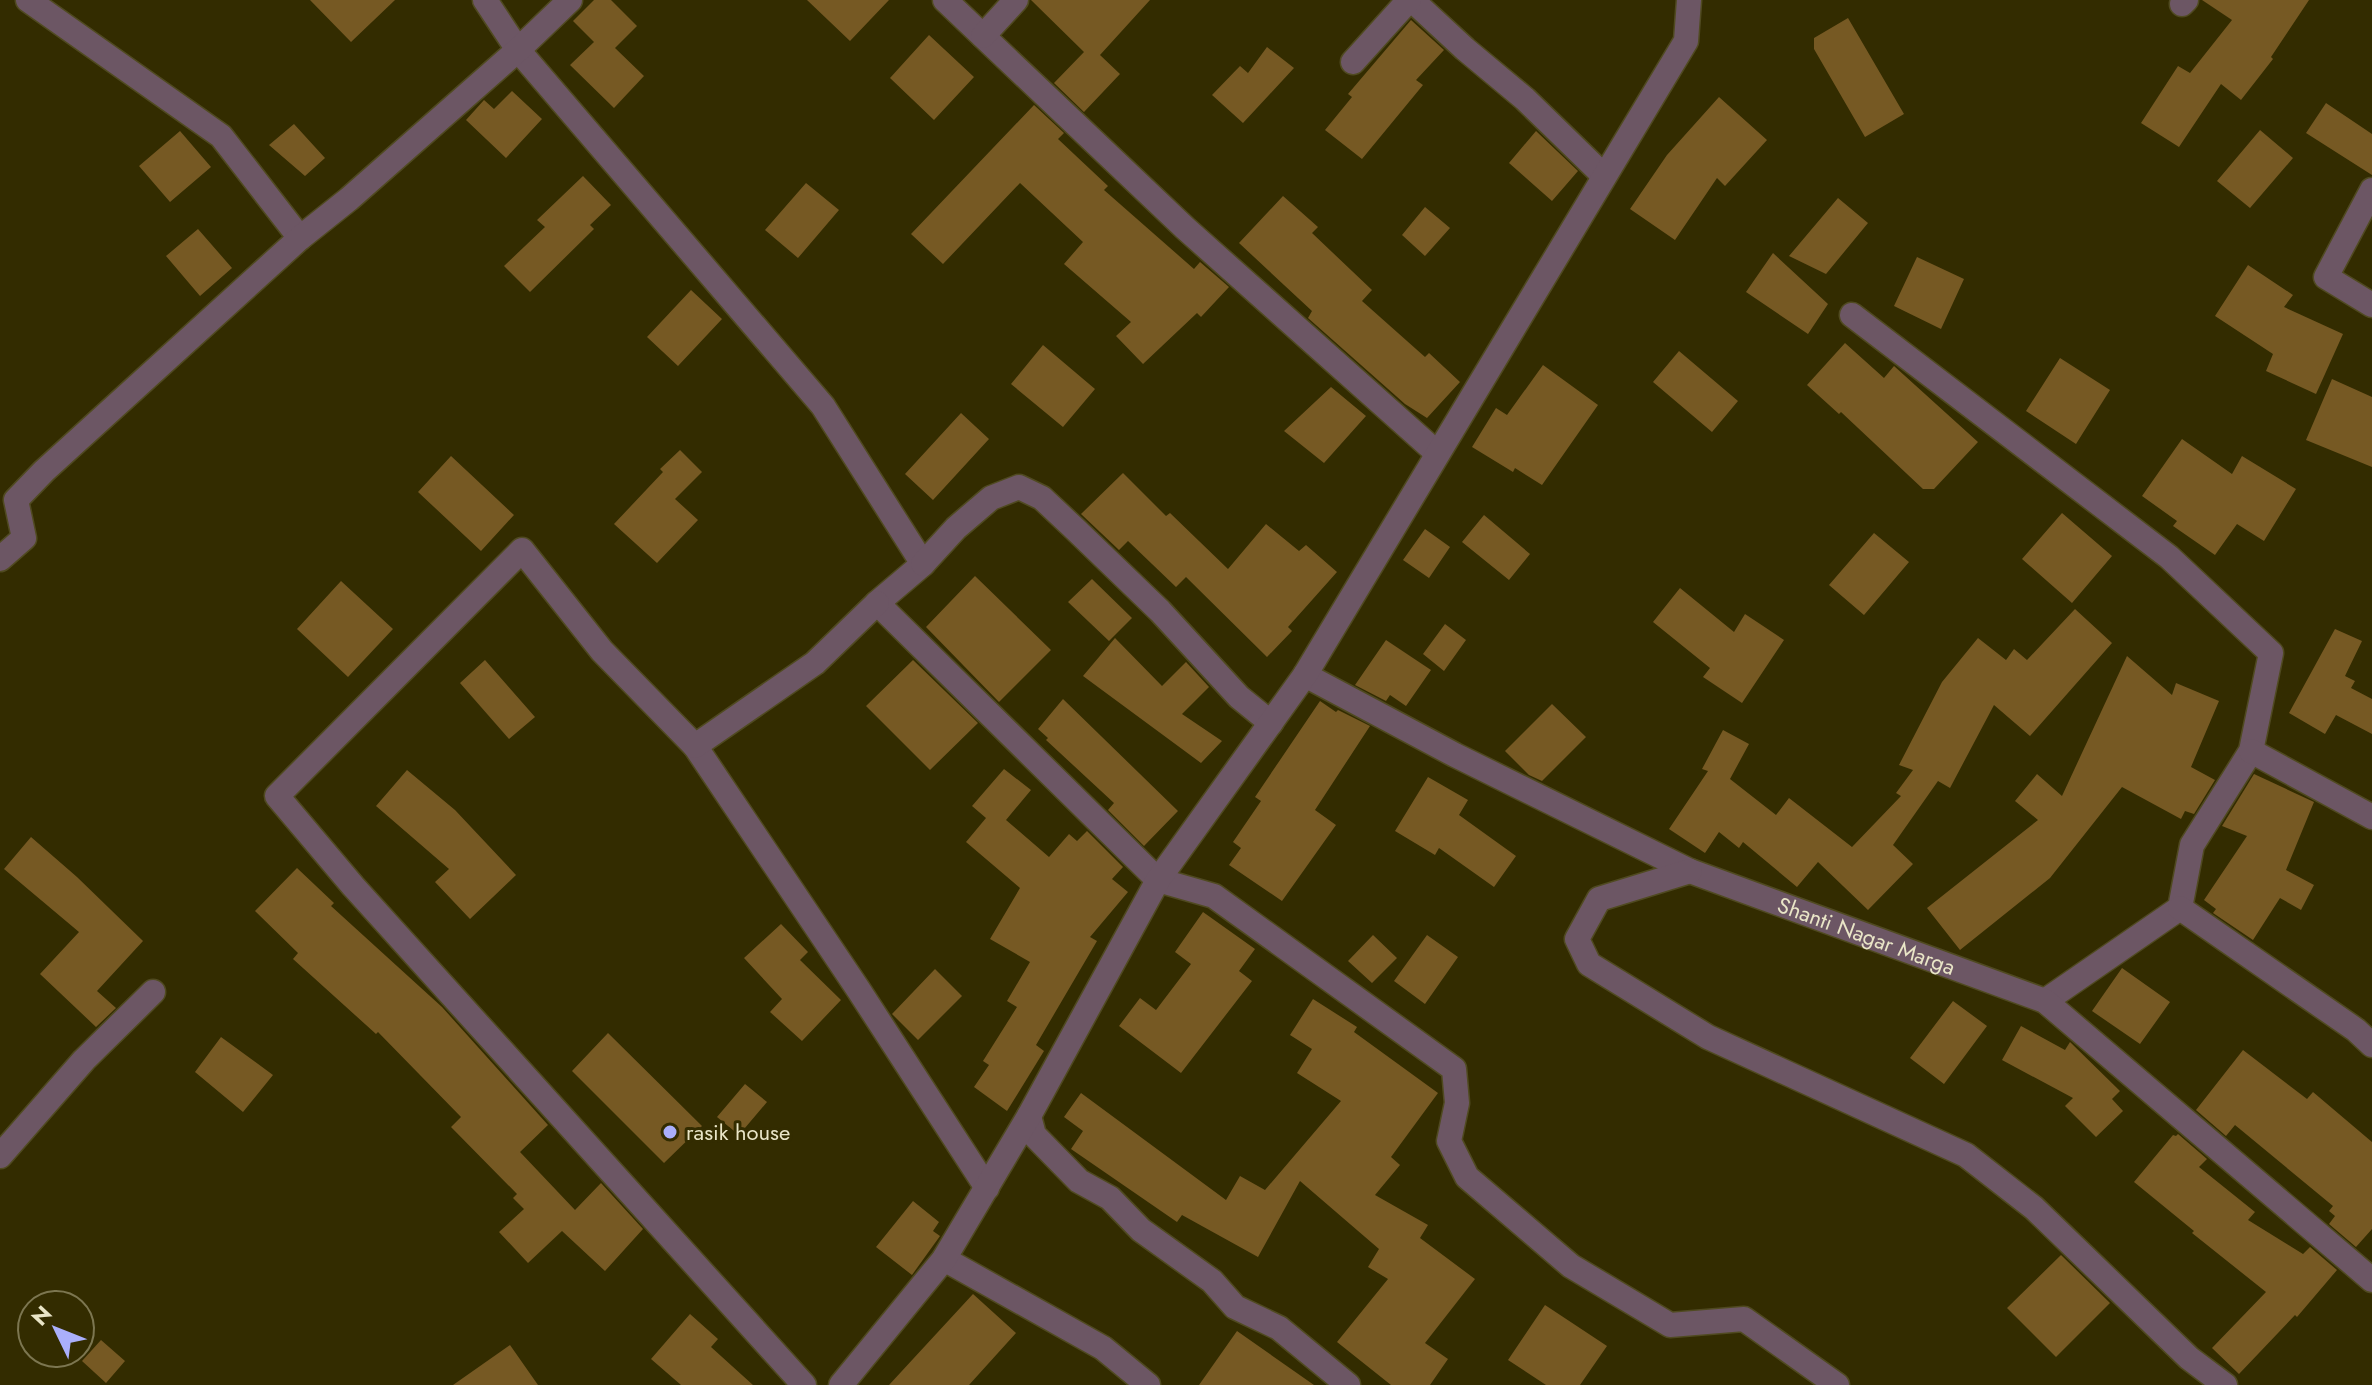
<svg xmlns="http://www.w3.org/2000/svg" width="2372" height="1385" viewBox="0 0 2372 1385" font-family="Jost,sans-serif">
	<rect width="100%" height="100%" fill="#332c00"/>
	<path fill="#765923" d="M310 0H395L351 42Z
		M594 0H611L637 26 615 48 644 76 614 108 570 65 594 42 573 21Z
		M807 0H889L850 41Z
		M1031 0H1150L1100 55 1120 74 1084 112 1054 83 1084 52Z
		M2202 0H2309L2271 57 2273 59 2241 100 2221 84 2179 147 2141 123 2178 66 2190 73 2232 20Z
		M1848 18 1904 114 1865 137 1814 49V38Z
		M1411 20 1444 50 1416 80 1423 85 1362 159 1325 130 1352 97 1348 94Z
		M929 35 974 77 934 120 890 78Z
		M1267 47 1294 68 1243 123 1212 95 1240 66 1248 73Z
		M512 91 542 119 506 158 466 120 484 100 494 109Z
		M1719 97 1767 140 1725 186 1717 178 1675 240 1630 209 1667 155Z
		M2326 103 2372 134V175L2306 133Z
		M1034 105 1064 133 1058 139 1108 186 1104 190 1194 269 1200 262 1229 287 1201 317 1197 313 1143 364 1116 336 1131 322 1064 264 1083 242 1020 183 943 264 911 234Z
		M294 124 325 158 305 176 269 145Z
		M2260 130 2293 158 2250 208 2217 181Z
		M180 131 211 167 170 202 139 166Z
		M1536 131 1578 171 1552 201 1509 163Z
		M583 176 611 205 590 225 594 229 530 292 504 266 545 227 537 220Z
		M806 183 839 210 798 258 765 230Z
		M1283 196 1318 227 1312 233 1372 290 1362 301 1425 357 1429 353 1460 382 1427 418 1405 404 1308 318 1312 311 1239 243Z
		M1838 198 1868 223 1826 274 1789 256Z
		M1425 207 1450 228 1425 256 1402 235Z
		M198 229 232 268 200 296 166 256Z
		M1773 253 1828 304 1808 334 1746 292Z
		M1917 257 1964 279 1941 329 1894 306Z
		M2248 265 2293 295 2284 307 2343 334 2316 394 2266 371 2273 354 2215 316Z
		M691 290 722 319 678 366 647 337Z
		M1845 343 1884 378 1894 366 1978 442 1934 489H1923L1841 412 1839 414 1807 385Z
		M1043 345 1095 389 1063 427 1011 384Z
		M1679 351 1738 401 1712 432 1653 382Z
		M2060 358 2110 390 2076 444 2026 411Z
		M1543 365 1598 405 1542 485 1515 468 1513 472 1472 447 1496 408 1507 415Z
		M2332 379 2372 397V467L2306 440Z
		M1331 387 1366 416 1324 463 1284 431Z
		M961 413 989 439 933 500 905 474Z
		M2182 439 2232 474 2242 456 2296 489 2264 541 2237 524 2215 555 2173 526 2177 521 2142 496Z
		M680 450 702 472 675 499 698 520 657 563 614 524 663 472 660 469Z
		M451 456 514 515 481 551 418 492Z
		M1123 473 1166 516 1170 513 1228 569 1266 524 1299 551 1306 545 1337 572 1288 627 1292 631 1267 657 1186 577 1176 587 1128 541 1119 550 1081 514Z
		M2062 513 2112 556 2072 603 2022 559Z
		M1484 515 1530 554 1509 580 1462 542Z
		M1425 529 1450 547 1429 578 1403 560Z
		M1874 533 1909 562 1864 615 1829 585Z
		M975 576 1051 650 999 702 926 627Z
		M1092 579 1132 618 1109 641 1068 602Z
		M341 581 393 629 348 677 297 629Z
		M1680 588 1734 632 1745 614 1784 640 1742 703 1703 677 1710 668 1653 622Z
		M2075 609 2112 643 2030 736 1994 705 1950 788 1938 781 1893 845 1913 864 1868 910 1818 862 1797 887 1743 842 1739 848 1719 832 1705 853 1669 829 1708 771 1702 769 1723 730 1749 744 1730 779 1776 815 1789 798 1852 847 1901 796 1896 793 1913 770 1899 765 1942 682 1978 638 2006 660 2014 649 2027 660Z
		M1445 624 1466 640 1444 671 1423 654Z
		M2335 629 2362 641 2345 676 2355 681 2351 688 2372 699V734L2336 715 2325 734 2289 713Z
		M1115 638 1162 686 1186 662 1209 687 1182 714 1222 741 1201 763 1083 676Z
		M1386 640 1431 670 1406 706 1390 695 1386 701 1355 685Z
		M2127 656 2172 695 2176 683 2219 701 2191 767 2215 780 2194 814 2185 811 2181 819 2122 787 2050 878 1960 950 1927 908 2038 820 2015 801 2037 774 2062 796Z
		M485 660 535 717 509 739 460 683Z
		M913 660 978 723 930 770 866 706Z
		M1063 699 1178 811 1144 846 1108 810 1114 803 1046 740 1048 738 1038 729Z
		M1320 701 1336 712 1338 710 1370 726 1315 810 1336 825 1282 901 1229 865 1241 848 1233 842 1261 801 1255 797Z
		M1552 704 1586 737 1542 781 1529 775 1505 751Z
		M1004 769 1031 790 1006 820 1049 857 1069 834 1077 841 1087 831 1123 867 1112 879 1128 892 1090 937 1097 941 1036 1045 1044 1051 1007 1111 974 1087 989 1065 983 1061 1017 1007 1007 1001 1030 962 990 939 1020 888 966 842 986 818 972 806Z
		M407 770 455 810 516 875 470 919 435 882 449 869 376 806Z
		M2254 774 2314 802 2286 870 2314 885 2301 910 2280 898 2253 940 2213 913 2216 909 2204 900 2247 836 2222 826Z
		M1428 777 1468 800 1459 815 1516 856 1494 887 1439 848 1435 855 1395 831Z
		M31 837 77 877 143 941 97 991 116 1008 96 1027 40 974 79 932 4 869Z
		M297 868 334 903 331 906 442 1007 548 1125 520 1152 575 1210 601 1183 643 1229 605 1271 562 1231 528 1263 499 1232 524 1209 513 1198 517 1194 451 1127 461 1117 378 1032 376 1034 293 959 298 953 255 911Z
		M1203 912 1255 949 1239 971 1252 981 1181 1073 1119 1026 1140 998 1156 1010 1191 964 1175 952Z
		M781 924 808 952 800 960 841 1000 802 1041 770 1012 782 999 744 958Z
		M1373 935 1397 958 1372 983 1348 961Z
		M1427 935 1458 957 1425 1004 1394 981Z
		M2122 968 2170 1002 2140 1044 2092 1011Z
		M935 969 962 996 918 1040 892 1014Z
		M1313 999 1357 1027 1354 1032 1438 1093 1391 1157 1400 1165 1375 1195 1428 1225 1420 1238 1475 1279 1425 1343 1448 1359 1430 1385H1391L1337 1342 1388 1279 1368 1267 1379 1249 1300 1181 1258 1257 1182 1215 1177 1222 1071 1149 1083 1131 1064 1117 1081 1093 1226 1200 1240 1176 1265 1190 1341 1101 1297 1073 1312 1049 1290 1035Z
		M1953 1001 1987 1026 1944 1084 1910 1058Z
		M2021 1026 2065 1050 2070 1042 2120 1091 2112 1099 2123 1111 2096 1137 2065 1106 2073 1098 2002 1060Z
		M608 1033 702 1126 664 1163 572 1071Z
		M221 1037 273 1075 243 1112 195 1072Z
		M2243 1050 2307 1099 2313 1092 2372 1142V1229L2356 1247 2329 1224 2335 1216 2329 1211 2333 1206 2235 1125 2226 1136 2196 1110Z
		M745 1084 767 1102 739 1135 717 1117Z
		M2178 1134 2207 1159 2199 1167 2255 1212 2248 1220 2303 1254 2310 1247 2337 1270 2297 1317 2295 1315 2239 1374 2212 1348 2266 1292 2192 1233 2194 1231 2134 1182 2173 1135 2176 1136Z
		M913 1201 939 1222 933 1231 940 1236 912 1275 876 1247Z
		M2061 1255 2110 1303 2056 1357 2007 1308Z
		M973 1294 1016 1333 969 1385H889Z
		M1545 1305 1607 1346 1580 1385H1546L1508 1360Z
		M690 1314 718 1339 711 1347 753 1385H681L651 1359Z
		M1237 1331 1314 1385H1199Z
		M101 1340 125 1361 106 1383 82 1361Z
		M510 1345 538 1385H453Z"/>
	<g fill="none" stroke-linecap="round" stroke-linejoin="round">
		<defs>
			<g id="minor">
				<path d="M28 0 221 136 300 238"/>
				<path d="M485 0 518 50 823 406 923 564 877 603 1158 880 1214 896 1454 1069 1457 1103 1449 1141 1467 1177 1571 1266 1670 1325 1744 1319 1837 1385"/>
				<path d="M945 0 1185 228 1437 453"/>
				<path d="M1412 0 1465 49 1525 99 1604 176"/>
				<path d="M2182 4 2186 0"/>
				<path d="M983 36 1016 0"/>
				<path d="M1353 62 1409 0"/>
				<path d="M2372 190 2326 277 2372 305"/>
				<path d="M1852 315 2169 557 2271 653 2251 751 2192 845 2180 908 2045 1001"/>
				<path d="M0 559 24 538 16 500 44 471 300 238 349 199 518 50 570 0"/>
				<path d="M923 564 956 528 991 498 1019 487 1042 498 1075 529 1160 611 1239 697 1271 723"/>
				<path id="s1" d="M1305 675 1455 755 1690 871 2045 1001 2372 1280"/>
				<path d="M695 746 858 989 987 1188"/>
				<path d="M2251 751 2372 817"/>
				<path d="M1690 871 1599 899 1577 939 1589 964 1708 1037 1966 1155 2034 1208 2189 1358 2225 1385"/>
				<path d="M2180 908 2356 1030 2372 1045"/>
				<path d="M1029 1116 1034 1135 1079 1181 1110 1198 1141 1230 1212 1281 1235 1307 1279 1328 1348 1385"/>
				<path d="M0 1156 84 1060 153 992"/>
				<path d="M944 1259 1103 1348 1148 1385"/>
				<path d="M804 1385 353 886 277 796 522 550 602 651 695 746 815 663 877 603"/>
				<path d="M841 1385 944 1259 1029 1116 1158 880 1305 675 1686 41 1689 0"/>
			</g>
		</defs>
		<use href="#minor" stroke="#504a20" stroke-width="27"/>
		<use href="#minor" stroke="#6c5664" stroke-width="24"/>
	</g>
	<circle fill="#aaaffb" stroke="#332c00" stroke-width="3" cx="670" cy="1132" r="8"/>
	<g text-anchor="middle" stroke-width="6" stroke-linejoin="round" paint-order="stroke">
		<g font-size="22" fill="#e9e5c7" stroke="#332c00">
			<text dy="8" stroke="none"><textPath href="#s1" startOffset="620">Shanti Nagar Marga</textPath></text>
		</g>
		<g font-size="22" fill="#e9e5c7" stroke="#332c00" text-anchor="start">
			<text x="686" y="1140">rasik house</text>
		</g>
	</g>
	<g transform="translate(56 1329) rotate(313)"><circle r="38" fill="#332c00" stroke="#7c7650" stroke-width="2"/>
	<path d="M0-6L14 30L0 20L-14 30Z" fill="#aaaffb"/>
	<text y="-12" font-size="22" font-weight="bold" text-anchor="middle" fill="#e9e5c7">N</text>
	</g>
</svg>
